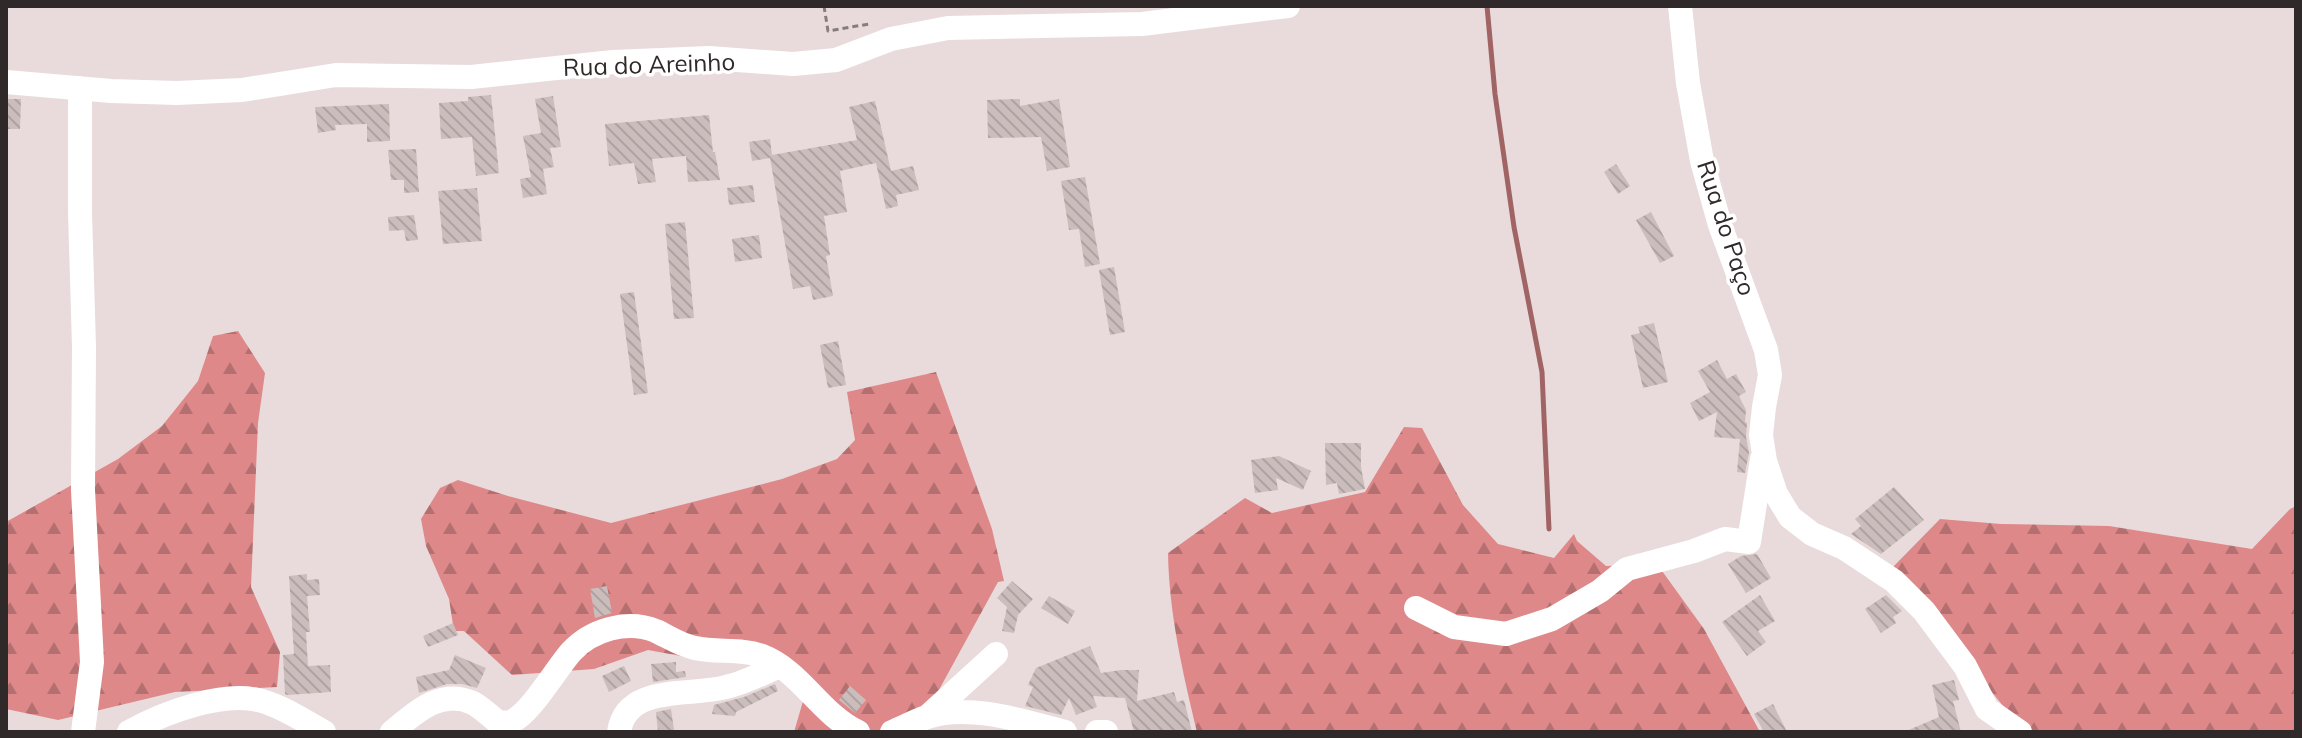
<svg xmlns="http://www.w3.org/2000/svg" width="2302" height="738" viewBox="0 0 2302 738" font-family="Mulish,sans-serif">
	<defs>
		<pattern id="forest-firs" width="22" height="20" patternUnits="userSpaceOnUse" patternTransform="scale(2)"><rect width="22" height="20" fill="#de8889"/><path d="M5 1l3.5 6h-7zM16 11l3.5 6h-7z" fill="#b46f70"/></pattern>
		<pattern id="building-back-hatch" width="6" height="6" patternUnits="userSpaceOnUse" patternTransform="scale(2)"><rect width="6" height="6" fill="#cabdbc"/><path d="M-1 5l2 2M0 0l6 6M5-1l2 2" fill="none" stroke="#aea2a2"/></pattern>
	</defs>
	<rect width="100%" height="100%" fill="#e9dbdb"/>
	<path fill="url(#forest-firs)" d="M238 331 265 373 258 423 251 587 280 652 277 687 175 692 58 720 6 709V522L118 459 162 426 198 381 213 336Z
		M936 372 992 529 1004 581 998 582 934 699 923 729 924 732H794L808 684 771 651 708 661 648 650 594 669 512 675 464 631H454L449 599 426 546 421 519 440 488 458 480 508 496 611 523 782 479 837 459 855 440 847 392Z
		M1404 427 1422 428 1463 505 1498 544 1554 558 1574 534 1577 541 1606 566 1657 564 1704 629 1760 732H1197C1183 673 1169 614 1168 553L1245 498 1272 513 1365 492Z
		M2296 506V732H2024L1892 568 1940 519 2001 524 2109 526 2252 549 2290 509Z"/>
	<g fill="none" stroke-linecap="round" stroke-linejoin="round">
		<path stroke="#a16464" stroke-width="5" d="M1487 6 1495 94 1514 227 1542 372 1549 529"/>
	</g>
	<path fill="url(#building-back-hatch)" d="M491 95 499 173 476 176 472 137 441 139 439 103 468 101V97Z
		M553 96 561 147 550 148 554 167 543 169 547 194 523 198 520 179 531 177 523 136 541 133 535 99Z
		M6 99H21L20 129H6Z
		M1020 99V106L1059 99 1070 167 1047 171 1041 137 988 138 987 100Z
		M875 101 891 171 913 166 919 190 896 195 898 206 886 209 876 163 840 171 847 212 824 216 830 255 826 256 833 296 813 300 810 286 793 289 770 158 752 161 749 142 770 139 772 155 857 140 849 107Z
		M389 104 390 141 367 142V124L335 125 336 130 318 133 315 107Z
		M709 115 713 152H715L720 180 688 182 686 156 652 159 656 182 638 184 634 163 609 166 605 124Z
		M416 149 419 192 404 193V180H391L388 150Z
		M1616 164 1630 186 1618 194 1604 172Z
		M1085 177 1100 264 1085 267 1079 229 1069 230 1061 181Z
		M753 185 755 202 729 205 727 188Z
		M477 188 482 241 443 244 438 191Z
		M1651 212 1674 256 1660 263 1636 220Z
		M414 215 418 240 406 241 404 230 389 231 388 217Z
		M685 222 694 318 674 319 665 224Z
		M759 235 762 258 735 262 732 239Z
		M1114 267 1125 332 1110 335 1099 270Z
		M634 292 648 393 634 395 620 294Z
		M1654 323 1668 382 1643 388 1631 335 1640 333 1638 327Z
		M838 341 846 385 828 388 820 345Z
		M1717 360 1727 379 1736 374 1746 392 1739 396 1746 410 1745 422 1747 423 1746 437 1749 453 1745 473 1737 472 1740 439 1714 437 1717 412 1699 421 1690 403 1710 392 1698 371Z
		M1325 443H1361V467L1365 489 1339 494 1337 483 1326 485Z
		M1279 456 1311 471 1303 490 1276 478 1278 490 1255 493 1251 460Z
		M1894 487 1924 520 1881 554 1851 534 1861 526 1855 519Z
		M1757 554 1771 578 1746 593 1728 564 1741 556Z
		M307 574V580L319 579 320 595 307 596 310 632H306L308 666 330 665 331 692 287 695 285 694 283 655 294 654 289 576Z
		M1012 581 1033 599 1018 615 1014 633 1002 631 1007 607 997 598Z
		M607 586 612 613 595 618 590 589Z
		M1760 595 1775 621 1758 631 1766 642 1747 656 1722 622Z
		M1886 595 1902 611 1893 617 1896 623 1881 633 1865 609Z
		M1049 596 1075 611 1068 624 1041 608Z
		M453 623 458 635 428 647 423 636Z
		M1090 646 1101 673 1121 670H1139L1137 701 1174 692 1177 702 1184 700 1192 732H1134L1125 698 1093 696 1097 707 1076 715 1069 698 1061 715 1025 706 1033 687 1028 685 1036 668Z
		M455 655 486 668 477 688 462 684H447L419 693 416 677 449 670Z
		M676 662V672L685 671 686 677 653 682 651 664Z
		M624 666 631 681 609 692 602 676Z
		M1954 680 1959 700 1953 701 1961 732H1904L1939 717 1932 685Z
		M775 684 778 691 736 712 735 716 712 714 714 705 744 697Z
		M850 686 866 700 855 713 839 700Z
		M1773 704 1787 732H1764L1754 714Z
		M671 709 674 730 658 732 656 712Z"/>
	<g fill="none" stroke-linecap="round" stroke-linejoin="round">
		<path stroke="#867c7c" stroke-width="3" stroke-dasharray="6 4" stroke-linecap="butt" d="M824 6 828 31 869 24"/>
		<path stroke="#fff" stroke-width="24" d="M1680 6 1688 83 1702 161 1720 225 1766 350 1770 375 1764 407 1761 435 1765 461 1776 494 1790 517 1812 534 1844 548 1894 581 1924 611 1965 666 1987 709 2020 732
			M6 82 111 91 177 93 242 90 336 75 471 77 613 62 709 58 793 64 836 60 891 39 948 28 1142 24 1288 6
			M80 88V212L84 347 83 490 92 662 83 732
			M1416 608 1454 627 1506 634 1552 619 1600 591 1627 569 1694 551 1725 539 1749 542 1762 459
			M928 716 996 654
			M129 732C163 713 223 690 262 701 283 707 304 721 324 732
			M392 732C415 713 440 688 473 703 482 708 491 717 499 723 501 723 510 722 511 722 531 713 556 669 571 652 591 630 627 619 656 631 669 637 680 645 695 648 716 653 742 648 762 656 801 671 821 715 858 732
			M619 732C626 683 691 697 726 687 744 683 762 674 779 666
			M892 732C904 727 915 721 927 717 971 703 1022 721 1065 732
			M1097 732H1106"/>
	</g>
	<g text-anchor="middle" stroke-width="7" stroke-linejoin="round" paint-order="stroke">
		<g font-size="24" fill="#2f2929" stroke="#fff">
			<text transform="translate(649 65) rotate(-2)" y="8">Rua do Areinho</text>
			<text transform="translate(1726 228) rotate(72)" y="8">Rua do Paço</text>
		</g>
	</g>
	<rect width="2302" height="738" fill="none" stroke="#2f2929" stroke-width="16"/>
</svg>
